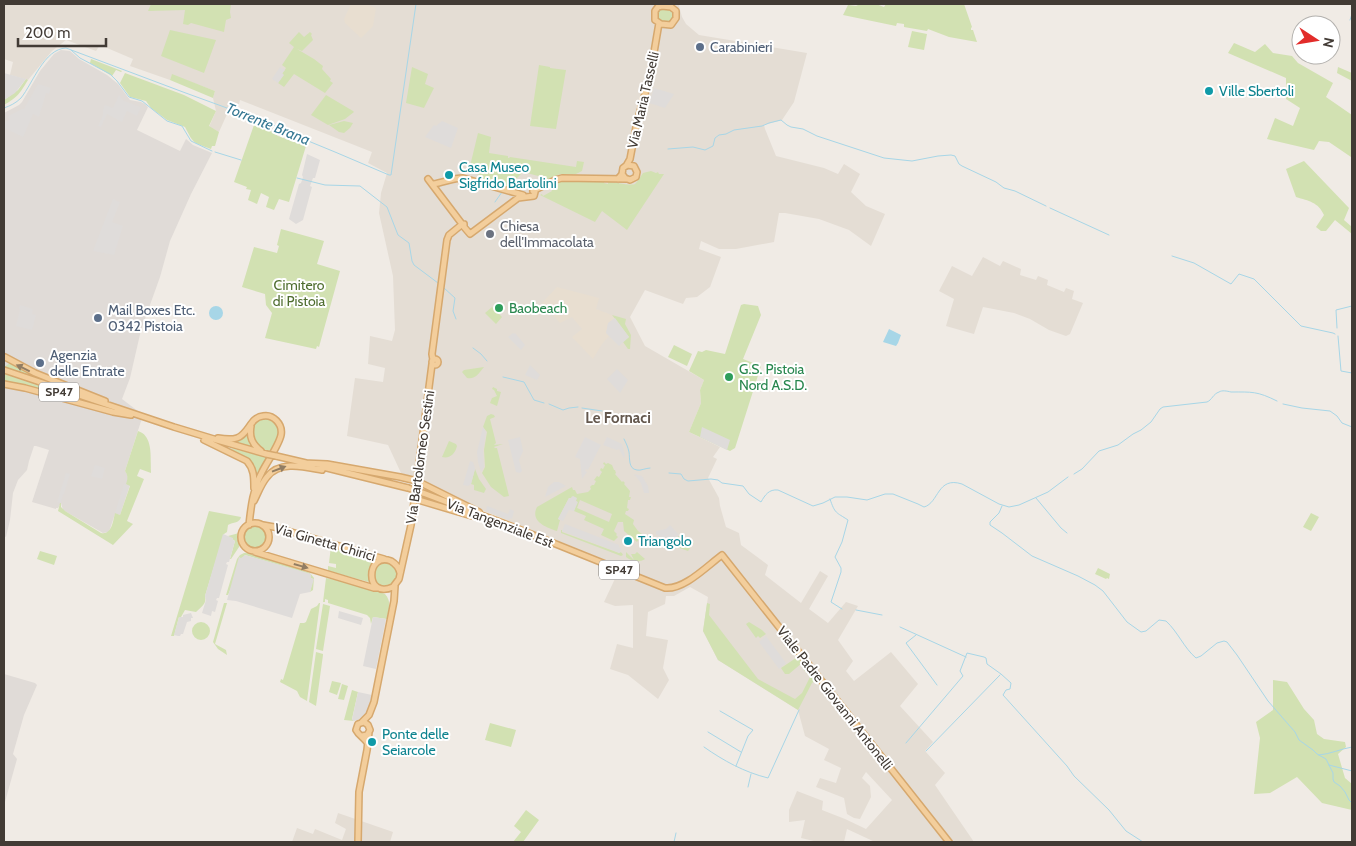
<svg xmlns="http://www.w3.org/2000/svg" width="1356" height="846" viewBox="0 0 1356 846" font-family="Cabin,sans-serif">
	<rect width="100%" height="100%" fill="#f0ebe5"/>
	<path fill="#e4ddd4" d="M4 4H680L679 6 682 17 686 24 699 35 807 53 794 102 782 120 764 125 765 129 776 156 824 168 838 174 844 164 860 174 851 192 866 206 885 214 871 246 849 230 819 219 785 213H779L774 242 736 249H719L701 241 699 249 721 257 710 287 697 297 686 298 683 304 645 290 630 317 645 346 704 380 700 390 701 403 689 432 720 447 713 457 717 459 708 478 719 498 720 506 726 527 739 533 741 545 768 565 765 575 801 603 820 571 828 576 809 609 828 623 846 602 858 606 838 640 853 661 846 671 854 681 891 652 918 684 900 706 933 742 925 751 945 773 935 785 974 842H875L847 829 844 842H818L801 838 805 820 789 822V810L797 791 823 801 822 810 845 819 866 829 892 800 866 772 862 778 870 786 871 797 860 819 854 818 847 814 844 798 816 787 820 778 836 783 841 768 824 760 829 749 805 736 798 710 718 660 703 631 708 597 690 587 674 596H666L665 604 648 612 646 636 668 640 663 668 669 680 658 699 628 675 610 669 617 644 633 648V605L615 606 604 602 621 566 486 512 414 477 401 473 388 445 347 436 355 378 383 382 385 368 368 364 370 336 392 341 395 330 393 276 379 213 381 193 387 173 368 163 372 152 240 100 239 104 232 103 219 132 209 127 216 111 213 98 215 91 172 75 170 80 130 66 133 59 100 45 96 51 66 40 52 51 28 80 10 75 13 62 4 59Z
		M983 257 1000 266 1003 261 1021 269 1020 275 1036 280 1038 276 1048 280 1047 285 1064 292 1066 288 1074 291 1072 299 1083 303 1070 334 1066 336 1049 330 1030 319 1014 313 983 307 974 334 946 326 954 299 939 291 952 266 972 276Z
		M338 813 393 832 390 842H292L297 828 313 834 315 829 342 840 346 829 335 823Z"/>
	<path fill="#e0dbd7" d="M61 50 70 51 79 59 107 75 118 84 130 100 141 102 145 104 148 107 137 130 180 151 186 139 193 145 212 153 191 194 170 241 160 277 141 330 130 378 122 399 143 415 125 471 127 474 130 485 120 515 115 514 110 529 108 532 103 533 63 510 61 503 58 508H56V509L32 502 49 450 36 446H34L29 461 27 470 18 480 13 493 10 520 6 537 4 536V113L19 105 22 102 40 71 54 54Z
		M4 674 35 683 37 685 24 715 13 754 17 759 5 802 4 830Z"/>
	<path fill="#e8ded0" d="M351 4H366L376 8 373 26 361 38 345 23 344 19Z
		M557 287 599 298 596 309 612 315 615 318 608 324 606 333 609 336 602 344 593 359 572 337 582 329 572 317 560 323 542 303Z"/>
	<path fill="#d2e1b2" fill-rule="evenodd" d="M151 4H231L230 12 231 18 226 20 224 32 191 23 188 25 183 24 185 10 148 11Z
		M860 4H876L884 7 886 4H964L972 27 971 28V30H973L977 42 949 37 928 29 927 31 904 27V24L897 23 896 26 843 15 848 5 856 6Z
		M661 9 670 10 673 15 672 20C667 23 662 23 658 19V13Z
		M170 30 216 40 204 73 161 56Z
		M912 31 927 34 924 50 908 47Z
		M299 32 304 37 310 32 312 34 311 35 313 40 302 51 297 49 314 59 323 66 322 69 331 79 330 81 333 83 325 93 294 74 284 87 278 83 283 75 282 74 286 68 282 65 294 47 289 43Z
		M1234 43 1255 52 1265 44 1273 53 1292 56 1298 63 1333 83 1326 97 1352 115V156L1351 157 1329 142 1319 141 1314 150 1267 139 1275 118 1293 126 1300 108 1286 99V78L1228 53Z
		M91 59 122 71 121 72 116 70 112 76 90 63Z
		M539 65 550 67V68L566 70 556 129 530 126Z
		M412 67 428 74 425 84 434 88 424 108 406 103Z
		M1338 67 1352 73V81L1337 73Z
		M125 73 184 95 216 111 209 126 219 132 215 146H212L211 149C192 142 194 144 185 127L167 120 151 108 146 101 130 97 120 83Z
		M172 74 215 91 213 98 170 80Z
		M26 79 28 80C20 93 18 97 4 105V100L18 90Z
		M326 95 353 111 354 112 345 119 328 125 311 115Z
		M344 121 353 123 350 128 344 133 339 132 329 125Z
		M254 125 273 132 278 136 306 146 289 202 279 199 274 210 266 207 269 197 261 193 257 204 248 200 251 190 246 189 247 187 234 182Z
		M478 133 491 137 489 153 508 156V158H509L510 157 576 167 577 161 584 162 582 171 576 174H560L544 181 542 177 523 172 512 183 510 190 478 181 480 175 468 172 471 162Z
		M1304 161 1349 208 1344 220 1352 227V234L1335 220 1326 231H1321L1316 227 1324 215C1318 202 1309 201 1296 197L1286 169Z
		M651 171 656 173 658 172 659 174H664L627 230 602 211 595 222 540 195 542 194 543 196 552 191 550 187 558 182 563 181 604 182V183L608 184V182C615 182 630 186 635 184 638 181 641 176 643 173Z
		M281 229 324 241 317 264 340 271 319 347 317 346 316 349 265 338 272 313 266 305 265 294 242 287 254 247 277 253 279 246 277 245Z
		M744 304 758 306 761 315 743 359 761 366 736 445 735 448 730 451 689 432 701 403 700 390 704 380 689 371 698 351 702 352 706 350 725 354 741 305Z
		M492 307 502 317 496 324 485 313Z
		M612 315 626 319 625 324 631 335 630 349H628L623 342 629 337Z
		M674 345 692 354 687 366 668 357Z
		M10 363 101 401 4 367Z
		M484 367C479 373 475 380 467 378L462 372 464 370Z
		M4 374 99 406 4 383Z
		M493 387 497 389V391L501 392 497 406 490 403 492 398 497 396 494 390 492 389Z
		M491 414 494 415 495 417 490 419 496 443 494 445 503 444 494 447 495 448H497L509 496 504 497 491 487 482 473 485 467 484 450 487 432 483 427 487 416Z
		M265 418C276 420 281 425 278 438L256 479 254 469 221 446 264 456 267 451 260 448 252 438C253 426 252 421 265 418Z
		M138 431C154 436 150 459 151 473L140 469 137 476 144 479 127 521 133 524 113 545 58 511 60 503H61V507L65 511 101 533C112 535 113 521 115 513L120 515 130 486 126 484C128 479 128 475 125 471Z
		M249 431 255 448 228 441Z
		M449 441 456 444 457 446C455 454 450 459 442 457Z
		M604 462 606 464 608 463 612 465 614 470H615L616 473 615 474 622 482 623 481 625 483 624 484 630 491 629 497H631L630 500H628L627 508 629 509 628 511H626L625 514 634 520 633 524 638 531 642 534 637 542 624 531 623 522H618L614 531 617 534 616 535 618 537 614 541 601 535 604 529 584 520 586 516 574 511 577 502 572 496 571 499 569 498 558 519 560 520 557 531C545 527 530 521 537 507L572 487 573 490H575L577 494 588 492 591 489 590 487 592 485H594L596 481 594 480 597 476 599 477 602 472 600 470 601 468 603 469 605 465 603 464ZM580 500 612 514 609 522 577 508Z
		M475 469 479 479 486 489 484 493 474 490V485L471 484Z
		M209 511 241 517C240 523 233 522 228 525L227 532 224 534 205 596C207 604 201 607 196 612L185 610 181 617H179L174 636H171Z
		M1311 513 1319 517 1311 531 1303 527Z
		M243 537a12 12 0 1 1 24 0a12 12 0 1 1-24 0Z
		M561 530H562V532L619 553 620 552 622 553 623 555 621 556 561 533Z
		M239 533V547L231 559H230L235 541 228 536Z
		M679 536 681 538 694 543 688 551 674 546 675 544 673 541Z
		M331 546 375 559V561L369 570V582L328 571V566L336 568V564L329 563Z
		M40 551 57 556 54 565 37 559Z
		M626 552 634 560 631 554H635L637 552 645 559C639 563 631 561 626 557Z
		M244 553H248L288 565 310 573 314 578 313 590 310 592 313 579 311 578 310 574 245 555 228 595H226L237 559 240 555Z
		M373 575a12 12 0 1 1 24 0a12 12 0 1 1-24 0Z
		M1098 568 1110 574 1109 579 1107 578 1106 579 1095 574Z
		M326 578 351 583 385 594C392 602 389 610 387 619L373 617 371 624 370 618 367 615 328 603V600L325 599V602H323Z
		M224 603H227L215 644 226 650 227 655 218 649 213 642Z
		M319 603H320L307 701 300 697 297 691 280 682 281 679 283 680 300 623H304L306 622 311 609 317 606Z
		M707 603 710 604 709 615 758 679 795 699 802 693 810 677 804 670 808 669 817 679 812 683 798 710 718 660 703 631Z
		M323 604 330 606 323 651 316 649Z
		M749 622 762 630 766 634 760 638 758 636 756 638 746 624Z
		M192 631a9 9 0 1 1 18 0a9 9 0 1 1-18 0Z
		M316 652 323 654V655L316 706 309 702Z
		M799 656 802 660V663L789 674H785L781 668Z
		M1273 680 1287 682 1304 709 1314 720 1317 734 1324 739 1345 742 1346 747 1338 754 1345 778 1352 784V810L1322 803 1297 777 1270 793 1254 794 1260 738 1256 722 1273 710Z
		M332 681 341 683 337 695 329 692Z
		M342 684 348 686 344 700 338 699Z
		M352 690 358 692 352 719 354 721 344 720Z
		M490 723 516 730 511 747 485 740Z
		M526 810 539 820 523 842H513L521 832 514 826Z"/>
	<path fill="#dfdcda" d="M280 67 285 70 282 73 284 75 278 83 272 79Z
		M4 73 26 79 15 93 4 100Z
		M38 84 51 88 49 94 46 93 39 117 33 114 23 137 4 128V122L9 120 8 116 22 109H24Z
		M654 88 674 94 665 108 649 103Z
		M119 95 124 101 141 107 137 116 127 111 122 122 107 114 101 127 98 126 103 115V110L105 105 113 108Z
		M442 121 458 128 451 148 425 137 434 125 436 126Z
		M307 154 320 160 315 178H313L310 186 312 187 303 220 296 224 289 219 299 184 301 183 303 177 302 175Z
		M113 199 120 202 112 222 123 226 114 255 93 251Z
		M20 305 33 309 32 314 36 315 32 330 16 326 20 310 19 309Z
		M615 318 629 337 619 346 606 333 608 323Z
		M513 333 514 334 515 333 525 345 521 350 508 337Z
		M530 365 540 375 537 380 525 375Z
		M617 369 628 380 620 393 607 379Z
		M483 427 486 432 483 451 484 467 481 472 478 462 477 452Z
		M702 427 730 440 727 450 700 437Z
		M520 437 523 451 519 460 522 471 520 473 516 472 508 440Z
		M585 437 601 445 588 470 586 469 585 471 587 472 582 479 580 459 575 457Z
		M607 437 622 444 625 455 624 458 619 449 617 450 603 445Z
		M470 461 473 462 475 469 471 484 468 486 463 485Z
		M95 465 105 468 102 479 91 476Z
		M66 473 70 474 64 494H63L61 503 57 502Z
		M634 474 642 476 648 486 649 493H644L641 483Z
		M554 482H559L566 486 545 497 548 487Z
		M124 484 129 486 120 514 115 513Z
		M573 496 577 498 576 501 578 502 574 511 569 510 563 521 558 519 569 498H571Z
		M487 506 508 514 510 509 514 511 512 519 510 518 509 520 486 511Z
		M565 524 619 545V547L621 548 620 553 562 531Z
		M670 525 679 535 671 541 656 535V531L666 529Z
		M223 534 233 538V540L235 541 229 562H227L226 564 228 565 219 598H217L216 600 218 601 215 612 212 611 211 616 202 613 206 600 205 596Z
		M245 555 311 574V578L314 579 310 592 300 594 292 618 236 601 227 600 239 557 241 558Z
		M339 611 363 618 361 625 338 618Z
		M191 613 193 618H191V621L187 622 183 634H181L180 636H178L174 635 179 617H183V615Z
		M373 617 386 619 376 669 363 666Z
		M766 636 786 663 779 669 759 642Z
		M358 692 372 695 369 708 366 713 358 720 354 721 352 720Z"/>
	<path fill="#a7d6e7" d="M209 313a7 7 0 1 1 14 0a7 7 0 1 1-14 0Z
		M889 329 901 335 898 343 896 346 883 342Z"/>
	<g fill="none" stroke-linecap="round" stroke-linejoin="round">
		<path stroke="#a7d6e7" stroke-width="1" d="M1350 20 1352 14
			M71 50 80 58 110 74 117 81 129 97 142 101 167 121 182 126 191 141 212 151
			M4 108C10 106 16 103 21 98 33 83 44 49 66 48L183 92 271 124 301 138 335 152 389 175H391L416 4
			M668 149 693 147 705 150 713 146 715 138 719 135 726 134 734 130 762 126 769 123 781 120 787 125 791 127 803 129 817 136 884 158 912 161 938 156 951 155 955 156 959 164 962 166 996 182 1004 188 1015 191 1046 206
			M215 152 241 160
			M297 178 325 185 360 186 387 207 398 235 409 243 412 261 414 265 438 283
			M508 193 516 196
			M495 202 502 192H504
			M1050 208 1109 235
			M1172 256 1194 263 1231 284 1239 274 1254 279 1301 326 1333 333 1335 334
			M444 288 455 298 453 311 456 319
			M1337 328 1336 310 1352 306
			M1338 336 1341 371 1352 373
			M473 348 481 354 487 361
			M503 377 524 382 534 400 544 403
			M549 404 563 410 569 408 578 407
			M1283 404 1302 408 1330 411 1337 416 1342 423 1352 427
			M582 408 602 411
			M624 439C626 443 628 447 629 452 630 458 628 469 637 470 640 471 646 468 650 468
			M669 473 681 474 684 479 688 481 711 479 718 480 722 483 743 486 749 494 761 502C765 495 769 489 778 490L813 506 823 503 835 497H847L867 500 885 494H893L918 504 924 507C939 503 937 476 962 484L999 504 1009 507 1019 505 1048 492 1068 477
			M1074 474 1082 469 1099 451 1118 445 1133 434 1141 430 1151 422 1160 409 1163 407 1207 402C1212 400 1213 394 1219 392 1222 390 1227 391 1231 392 1252 392 1257 391 1277 401
			M1036 498 1061 528 1067 533
			M830 499C835 514 836 512 848 520L842 542 835 557 841 568V572L831 602 842 609
			M1002 506 999 513 990 522V525L1002 533 1032 556 1078 576 1095 585 1103 591 1127 622 1141 632 1146 631 1159 620 1166 621C1178 632 1184 648 1196 658L1201 656 1217 643 1224 641 1227 642 1237 655 1268 701 1295 732 1299 740 1313 750 1317 754 1326 759 1333 773V779L1334 782 1340 786 1345 792 1349 800 1352 803
			M856 610 882 615
			M900 627 966 657
			M916 635 906 643 937 685
			M720 711 753 730 748 736 736 766
			M708 732 741 752
			M906 743 963 676 960 671 967 653 984 657 986 658 987 664 1001 674 1011 683 1010 689 1006 690 1003 695 1067 766 1074 776 1109 810 1126 831 1143 842
			M704 747C724 761 744 772 768 778L799 710
			M926 751 1000 675
			M1319 755C1331 754 1340 749 1352 747
			M1329 765 1352 771
			M748 787 751 774
			M674 842 676 833"/>
		<defs>
			<path id="major" d="M662 6 671 7 676 11V18L671 25 661 24 655 20V11L658 7Z
				M626 166 630 159 637 122 650 76 659 23
				M428 179 462 224H464V227L470 234 518 198 534 196 535 192 533 191
				M618 179 622 174 623 168 627 165 634 166 637 172 636 177 630 180 625 178 622 174
				M433 184C443 183 452 178 463 178L523 195
				M533 191 555 180 562 178 627 179
				M5 357 35 373 105 401
				M432 362a3 3 0 1 1 6 0a3 3 0 1 1-6 0Z
				M433 360 432 354 447 240 449 235 460 226
				M4 370 174 427 217 440 266 454
				M4 384 25 388 113 412 131 415
				M251 426C249 437 252 444 261 451
				M218 438C224 439 231 440 237 438 249 434 250 417 263 416 273 414 283 424 281 435 279 445 267 462 262 472 253 489 251 506 249 525
				M204 440 247 461C254 469 254 477 254 488
				M276 456 306 463
				M304 463 327 464 400 477 417 481 479 512
				M319 466 408 488
				M423 493 516 528 665 588C684 590 707 566 722 555L949 842
				M415 499 472 516 480 517
				M254 501C258 493 261 484 267 477 280 460 305 467 322 470
				M241 537a14 14 0 1 1 28 0a14 14 0 1 1-28 0Z
				M263 525 274 527 384 559
				M255 552 374 588H379
				M400 573C399 568 396 564 391 561 366 551 364 600 393 587L399 579 411 525 432 364
				M362 722 369 715 374 702 394 601 395 586
				M362 736 367 735 370 730 368 725 364 722 358 724 356 730C359 736 365 738 368 744
				M358 842 359 792 367 750 369 732"/>
		</defs>
		<use href="#major" stroke="#d6a86e" stroke-width="8"/>
		<use href="#major" stroke="#f3ce9c" stroke-width="5"/>
		<defs>
			<path id="major-bridge" d="M266 454 276 456
				M408 488 423 493"/>
		</defs>
		<use href="#major-bridge" stroke="#d6a86e" stroke-width="8" stroke-linecap="butt"/>
		<use href="#major-bridge" stroke="#f3ce9c" stroke-width="5"/>
	</g>
	<defs><path id="oneway-solid" d="M-6-.8H1V-3.2L6.5 0L1 3.2V.8H-6Z" transform="scale(1.25)"/></defs>
	<g fill="#927d63">
		<use href="#oneway-solid" transform="translate(23 368) rotate(-154)"/>
		<use href="#oneway-solid" transform="translate(279 469) rotate(-21)"/>
		<use href="#oneway-solid" transform="translate(301 566) rotate(16)"/>
	</g>
	<g fill="#5c6f8a" stroke="#fff" stroke-width="2">
		<circle cx="700" cy="47" r="5"/>
		<circle cx="98" cy="318" r="5"/>
		<circle cx="40" cy="363" r="5"/>
	</g>
	<g fill="#0f9aa8" stroke="#fff" stroke-width="2">
		<circle cx="1209" cy="91" r="5"/>
		<circle cx="449" cy="175" r="5"/>
		<circle cx="628" cy="541" r="5"/>
		<circle cx="372" cy="742" r="5"/>
	</g>
	<circle fill="#6b7280" stroke="#fff" stroke-width="2" cx="490" cy="234" r="5"/>
	<g fill="#2e9e5b" stroke="#fff" stroke-width="2">
		<circle cx="499" cy="308" r="5"/>
		<circle cx="729" cy="377" r="5"/>
	</g>
	<g text-anchor="middle" stroke-width="4" stroke-linejoin="round" paint-order="stroke">
		<g fill="#fff" stroke="#7b7672" stroke-width="1">
			<rect x="39" y="382.5" width="40" height="19" rx="4"/>
			<rect x="599" y="560.5" width="40" height="19" rx="4"/>
		</g>
		<g font-size="12" font-weight="bold" fill="#423b35">
			<text x="59" y="396">SP47</text>
			<text x="619" y="574">SP47</text>
		</g>
		<g font-size="14" fill="#4e5e75" stroke="#fff" text-anchor="start">
			<text x="710" y="52">Carabinieri</text>
			<text x="108" y="315">Mail Boxes Etc.<tspan x="108" dy="16">0342 Pistoia</tspan></text>
			<text x="50" y="360">Agenzia<tspan x="50" dy="16">delle Entrate</tspan></text>
		</g>
		<g font-size="14" fill="#0d838f" stroke="#fff" text-anchor="start">
			<text x="1219" y="96">Ville Sbertoli</text>
			<text x="459" y="172">Casa Museo<tspan x="459" dy="16">Sigfrido Bartolini</tspan></text>
			<text x="638" y="546">Triangolo</text>
			<text x="382" y="739">Ponte delle<tspan x="382" dy="16">Seiarcole</tspan></text>
		</g>
		<g font-size="14" fill="#423b35" stroke="#fff">
			<text transform="translate(643 100) rotate(-77)" y="5">Via Maria Tasselli</text>
			<text transform="translate(420 457) rotate(-82)" y="5">Via Bartolomeo Sestini</text>
			<text transform="translate(500 523) rotate(21)" y="5">Via Tangenziale Est</text>
			<text transform="translate(325 542) rotate(16)" y="5">Via Ginetta Chirici</text>
			<text transform="translate(835 698) rotate(52)" y="5">Viale Padre Giovanni Antonelli</text>
		</g>
		<g font-size="14" fill="#5b616d" stroke="#fff" text-anchor="start">
			<text x="500" y="231">Chiesa<tspan x="500" dy="16">dell'Immacolata</tspan></text>
		</g>
		<g font-size="14" fill="#4f6d2f" stroke="#fff">
			<text x="299" y="290">Cimitero<tspan x="299" dy="16">di Pistoia</tspan></text>
		</g>
		<g font-size="14" fill="#27864d" stroke="#fff" text-anchor="start">
			<text x="509" y="313">Baobeach</text>
			<text x="739" y="374">G.S. Pistoia<tspan x="739" dy="16">Nord A.S.D.</tspan></text>
		</g>
		<g font-size="15" font-style="italic" fill="#377994" stroke="#fff">
			<text transform="translate(268 124) rotate(22)" y="5">Torrente Brana</text>
		</g>
		<g font-size="15" font-weight="bold" fill="#64584e" stroke="#fff">
			<text x="618" y="423">Le Fornaci</text>
		</g>
	</g>
	<rect width="1356" height="846" fill="none" stroke="#423b35" stroke-width="10"/>
	<g transform="translate(1316 40) rotate(102)"><circle r="24" fill="#ffffff" stroke="#b3b1ae"/>
	<path d="M0-4L9 19L0 12L-9 19Z" fill="#e22c2a"/>
	<text y="-8" font-size="14" font-weight="bold" text-anchor="middle" fill="#423b35">N</text>
	</g>
	<path d="M18 38v8h88v-8" fill="none" stroke="#423b35" stroke-width="2.5"/>
	<text x="25" y="38" font-size="15" fill="#423b35" stroke="#ffffff" stroke-width="4" paint-order="stroke">200 m</text>
</svg>
